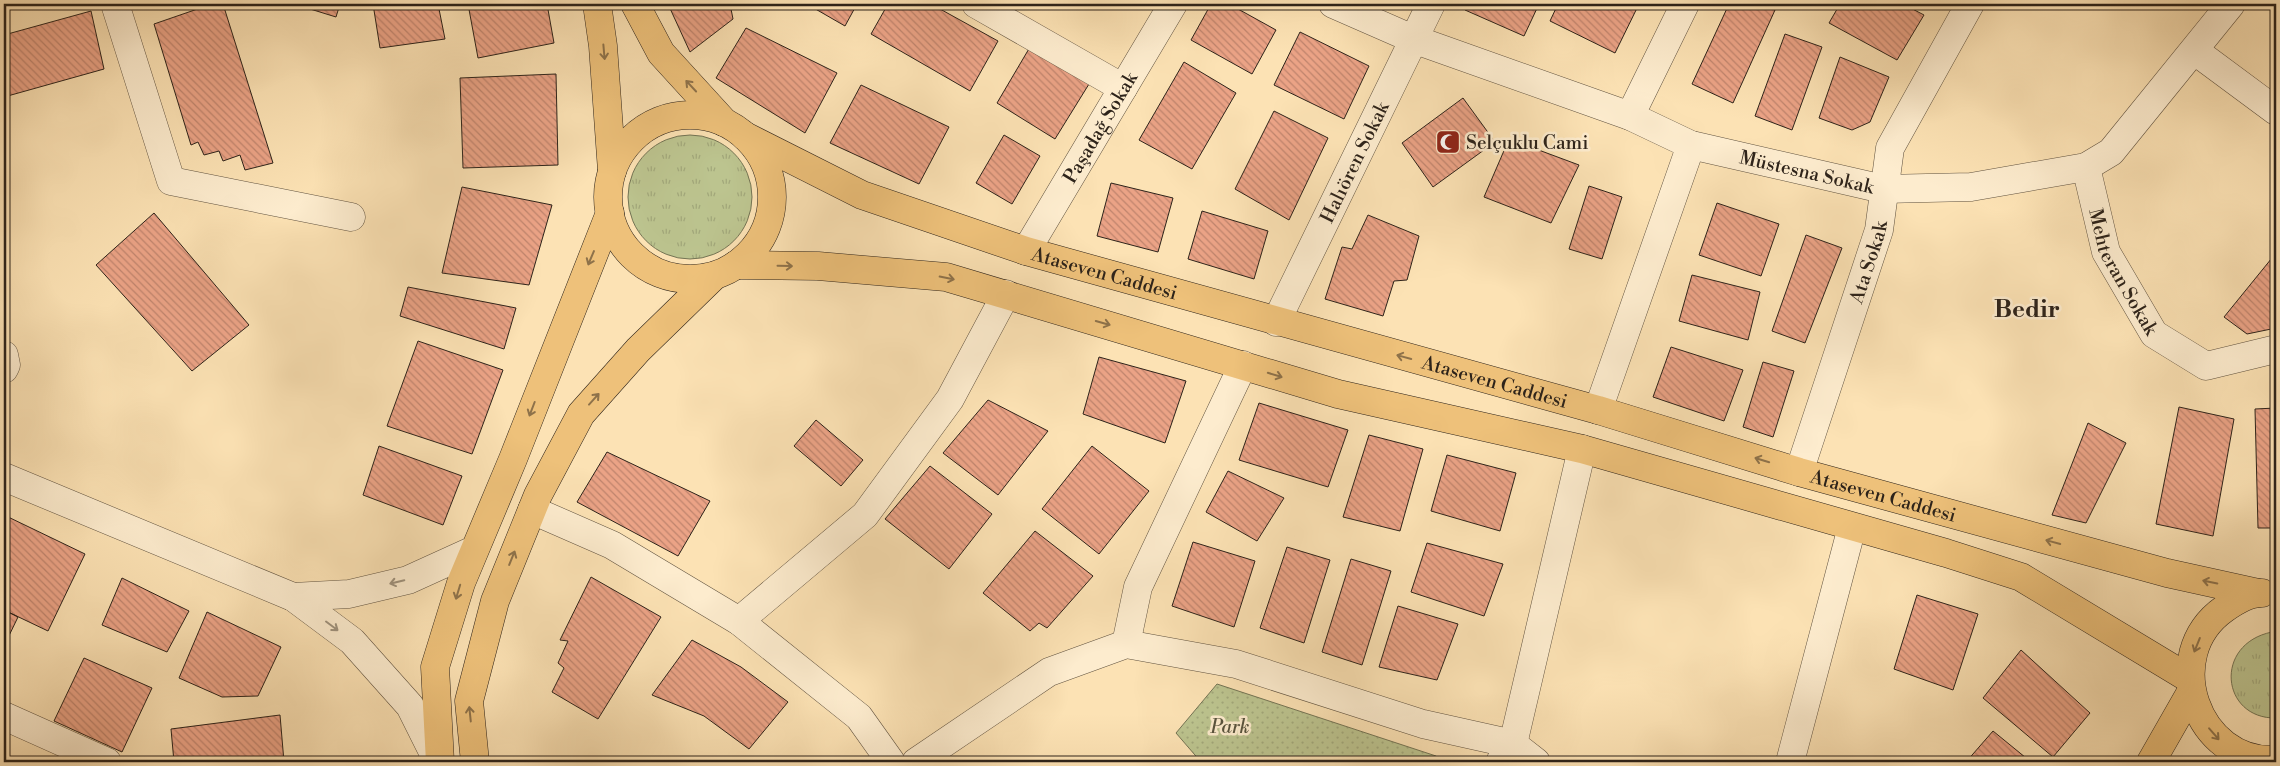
<svg xmlns="http://www.w3.org/2000/svg" width="2280" height="766" viewBox="0 0 2280 766" font-family="'Libre Bodoni',serif">
	<defs>
		<pattern id="grass-tufts" width="24" height="20" patternUnits="userSpaceOnUse" patternTransform="scale(1.25)"><rect width="24" height="20" fill="#bcc48f"/><path d="M3 7l-1-3M5 7V3M7 7l1-3M15 17l-1-3M17 17v-4M19 17l1-3" fill="none" stroke="#a2a87b"/></pattern>
		<pattern id="park-dots" width="8" height="8" patternUnits="userSpaceOnUse" patternTransform="scale(1.25)"><rect width="8" height="8" fill="#bcc48f"/><path d="M2 2h.1M6 6h.1" fill="none" stroke="#a2a87b" stroke-width="1.8" stroke-linecap="round"/></pattern>
		<pattern id="building-back-hatch" width="6" height="6" patternUnits="userSpaceOnUse" patternTransform="scale(1.25)"><rect width="6" height="6" fill="#eba386"/><path d="M-1 5l2 2M0 0l6 6M5-1l2 2" fill="none" stroke="#bf846d"/></pattern>
	</defs>
	<rect width="100%" height="100%" fill="#fce2b4"/>
	<filter id="stains"><feTurbulence type="fractalNoise" baseFrequency=".004" numOctaves="4"/><feColorMatrix values="0 0 0 0 .2 0 0 0 0 .09 0 0 0 0 .02 0 0 0 .5 -.17"/></filter>
	<radialGradient id="worn" r=".72"><stop offset=".6" stop-color="#630" stop-opacity="0"/><stop offset="1" stop-color="#630" stop-opacity=".3"/></radialGradient>
	<path fill="url(#grass-tufts)" stroke="#747454" d="M628 197a62 62 0 1 1 124 0a62 62 0 1 1-124 0Z
		M2272 632H2276V718C2221 719 2213 644 2272 632Z"/>
	<path fill="url(#park-dots)" stroke="#747454" d="M1217 684 1436 756 1443 762H1201L1176 733Z"/>
	<path fill="url(#building-back-hatch)" stroke="#2d231a" d="M212 4H223L273 163 245 170 240 155 223 161 219 151 204 155 198 142 191 145 154 24Z
		M294 4H340L336 17Z
		M373 4H438L445 39 380 48Z
		M468 4H547L554 43 478 58Z
		M668 4H730L733 19 690 52Z
		M814 4H857L845 26 812 7Z
		M888 4H931L998 41 970 91 871 34Z
		M1211 4H1229L1276 30 1252 74 1191 40Z
		M1468 4H1539L1524 36 1465 10Z
		M1558 4H1639L1615 53 1550 21Z
		M1729 4H1763L1775 10 1733 103 1692 84Z
		M1840 4H1903L1924 15 1897 60 1829 23Z
		M91 11 104 69 4 97V35Z
		M746 28 837 73 805 133 716 78Z
		M1300 32 1369 66 1344 119 1274 85Z
		M1785 34 1822 47 1792 130 1755 116Z
		M1030 47 1089 84 1055 139 997 103Z
		M1840 57 1889 77 1870 122 1852 130 1819 118Z
		M1184 62 1236 93 1192 169 1139 140Z
		M556 74 558 165 463 168 460 78Z
		M861 85 949 127 919 184 830 143Z
		M1463 98 1495 142 1433 187 1402 143Z
		M1274 111 1328 138 1289 220 1235 189Z
		M1004 135 1040 156 1012 204 976 183Z
		M1509 139 1579 165 1551 223 1484 197Z
		M1111 183 1173 198 1158 252 1097 236Z
		M1589 186 1622 197 1602 259 1569 249Z
		M462 187 552 205 529 285 442 273Z
		M1717 203 1779 224 1761 276 1699 255Z
		M1202 211 1268 231 1254 279 1188 259Z
		M154 213 249 325 192 371 96 265Z
		M1368 215 1419 236 1407 280 1394 281 1383 316 1325 299 1342 247 1352 249Z
		M1806 235 1842 248 1805 343 1772 331Z
		M2276 253V328L2247 334 2224 317Z
		M1692 275 1760 292 1748 340 1679 321Z
		M408 287 516 308 504 349 400 316Z
		M418 341 503 370 472 454 387 426Z
		M1671 347 1743 370 1724 421 1653 397Z
		M1099 357 1186 381 1165 443 1083 414Z
		M1763 362 1794 371 1773 437 1743 427Z
		M988 400 1048 431 998 495 943 453Z
		M1259 403 1348 430 1328 487 1239 460Z
		M2179 407 2234 419 2213 536 2156 524Z
		M2276 408V528H2258L2255 409Z
		M816 420 863 460 841 486 794 446Z
		M2088 423 2126 443 2086 523 2052 515Z
		M1369 435 1423 449 1400 531 1343 517Z
		M379 446 462 476 443 525 363 495Z
		M1092 446 1149 491 1099 554 1042 509Z
		M607 452 710 501 678 556 577 502Z
		M1447 455 1516 473 1500 531 1431 511Z
		M930 466 992 514 949 569 885 519Z
		M1228 471 1284 498 1257 541 1206 512Z
		M4 515 85 554 48 631 4 610Z
		M1035 531 1093 576 1047 628 1039 623 1030 631 983 593Z
		M1193 542 1255 561 1234 627 1172 606Z
		M1427 543 1503 564 1484 616 1411 592Z
		M1287 547 1330 560 1304 643 1260 628Z
		M1351 559 1391 571 1362 665 1322 652Z
		M591 577 661 617 598 719 552 692 564 668 558 663 568 641 560 640Z
		M122 578 189 611 167 652 102 625Z
		M1917 595 1978 614 1953 690 1894 669Z
		M1398 606 1458 624 1437 680 1379 667Z
		M4 610 18 617 4 646Z
		M207 612 281 647 258 696 222 697 179 678Z
		M692 640 741 667 788 702 749 749 704 716 652 695Z
		M2021 650 2090 713 2053 757 1983 698Z
		M84 658 152 688 122 752 54 721Z
		M280 715 284 762H174L171 729Z
		M1993 731 2031 762H1966Z"/>
	<g fill="none" stroke-linecap="round" stroke-linejoin="round">
		<defs>
			<g id="minor">
				<path d="M115 4 171 181 351 217"/>
				<path d="M976 4 1123 88"/>
				<path id="s1" d="M1333 4 1413 39 1630 116 1691 145 1883 189 1971 187 2086 167 2111 152 2231 4"/>
				<path d="M2195 51 2276 111"/>
				<path d="M1630 116 1685 4"/>
				<path id="s2" d="M2086 167 2106 252 2154 334 2206 366 2276 349"/>
				<path id="s3" d="M1026 251 1173 4"/>
				<path id="s4" d="M1276 322 1431 4"/>
				<path d="M4 355 6 365 4 369"/>
				<path d="M1598 410 1691 145"/>
				<path id="s5" d="M1799 472 1879 230 1890 148 1970 4"/>
				<path d="M4 477 293 597 352 641 410 706 438 762"/>
				<path d="M532 510 612 545 739 621 859 717 891 762"/>
				<path d="M293 597 349 594 408 580 474 550"/>
				<path d="M739 621 865 515 950 399 1006 294"/>
				<path d="M1126 644 1138 587 1243 365"/>
				<path d="M4 716 107 762"/>
				<path d="M916 762 1049 672 1126 644 1236 664 1423 724 1513 744 1536 762"/>
				<path d="M1500 762 1513 744 1582 449"/>
				<path d="M1790 762 1852 527"/>
			</g>
			<g id="major">
				<path d="M597 4 603 46 612 171"/>
				<path d="M635 4 661 53 724 122"/>
				<circle cx="690" cy="197" r="82"/>
				<path id="s6" d="M745 136 862 195 1026 251 1598 410 1799 472 2167 573 2258 593"/>
				<path d="M736 265 818 266 946 277 1338 394 1582 449 1946 553 2021 577 2190 679"/>
				<path d="M2262 593C2249 593 2235 601 2224 609 2159 655 2196 764 2276 760"/>
				<path d="M440 762 435 667 461 583 513 459 610 213"/>
				<path d="M475 762 469 701 495 601 538 495 581 414 638 350 714 276"/>
				<path d="M2151 762 2191 692"/>
			</g>
		</defs>
		<use href="#minor" stroke="#615340" stroke-width="29"/>
		<use href="#major" stroke="#2d231a" stroke-width="29"/>
		<use href="#minor" stroke="#fdecce" stroke-width="28"/>
		<use href="#major" stroke="#eec17a" stroke-width="28"/>
	</g>
	<defs><path id="oneway-shaft" d="M-6 0H5M1.5-3L5.5 0L1.5 3" fill="none" stroke-width="1.6" stroke-linecap="round" stroke-linejoin="round" transform="scale(1.25)"/></defs>
	<g stroke="#8e724a">
		<use href="#oneway-shaft" transform="translate(604 52) rotate(85)"/>
		<use href="#oneway-shaft" transform="translate(691 86) rotate(-133)"/>
		<use href="#oneway-shaft" transform="translate(591 258) rotate(113)"/>
		<use href="#oneway-shaft" transform="translate(785 266) rotate(1)"/>
		<use href="#oneway-shaft" transform="translate(947 278) rotate(11)"/>
		<use href="#oneway-shaft" transform="translate(1103 323) rotate(16)"/>
		<use href="#oneway-shaft" transform="translate(1404 357) rotate(-165)"/>
		<use href="#oneway-shaft" transform="translate(1275 375) rotate(17)"/>
		<use href="#oneway-shaft" transform="translate(594 399) rotate(-48)"/>
		<use href="#oneway-shaft" transform="translate(532 409) rotate(111)"/>
		<use href="#oneway-shaft" transform="translate(1762 460) rotate(-163)"/>
		<use href="#oneway-shaft" transform="translate(2053 542) rotate(-165)"/>
		<use href="#oneway-shaft" transform="translate(512 558) rotate(-68)"/>
		<use href="#oneway-shaft" transform="translate(2210 582) rotate(-168)"/>
		<use href="#oneway-shaft" transform="translate(458 592) rotate(107)"/>
		<use href="#oneway-shaft" transform="translate(2197 645) rotate(112)"/>
		<use href="#oneway-shaft" transform="translate(470 714) rotate(-96)"/>
		<use href="#oneway-shaft" transform="translate(2214 734) rotate(49)"/>
	</g>
	<g stroke="#9f927d">
		<use href="#oneway-shaft" transform="translate(397 582) rotate(167)"/>
		<use href="#oneway-shaft" transform="translate(332 626) rotate(37)"/>
	</g>
	<defs>
		<symbol id="mosque-square" viewBox="-11 -11 22 22"><rect x="-9" y="-9" width="18" height="18" rx="4" fill="#8f2418" stroke="#fdecce"/><path d="M3.5-4.9A6 6 0 1 0 3.5 4.9A5 5 0 1 1 3.5-4.9Z" fill="#fff"/></symbol>
	</defs>
	<g fill-rule="evenodd">
		<use href="#mosque-square" x="1434" y="128" width="28" height="28"/>
	</g>
	<g text-anchor="middle" stroke-width="5" stroke-linejoin="round" paint-order="stroke">
		<g font-size="19" fill="#2d231a" stroke="#fdecce">
			<text dy="7" stroke="none"><textPath href="#s3" startOffset="144">Paşadağ Sokak</textPath></text>
			<text dy="7" stroke="none"><textPath href="#s4" startOffset="178">Halıören Sokak</textPath></text>
			<text dy="7" stroke="none"><textPath href="#s1" startOffset="504">Müstesna Sokak</textPath></text>
			<text dy="7" stroke="none"><textPath href="#s5" startOffset="221">Ata Sokak</textPath></text>
			<text dy="7" stroke="none"><textPath href="#s2" startOffset="112">Mehteran Sokak</textPath></text>
			<text dy="7" stroke="none"><textPath href="#s6" startOffset="386">Ataseven Caddesi</textPath></text>
			<text dy="7" stroke="none"><textPath href="#s6" startOffset="791">Ataseven Caddesi</textPath></text>
			<text dy="7" stroke="none"><textPath href="#s6" startOffset="1196">Ataseven Caddesi</textPath></text>
		</g>
		<g font-size="19" fill="#2d231a" stroke="#fdecce" text-anchor="start">
			<text x="1466" y="149">Selçuklu Cami</text>
		</g>
		<g font-size="19" font-style="italic" fill="#58533d" stroke="#fdecce">
			<text x="1230" y="733">Park</text>
		</g>
		<g font-size="24" font-weight="bold" fill="#2d231a" stroke="#fdecce">
			<text x="2027" y="317">Bedir</text>
		</g>
	</g>
	<rect width="2280" height="766" fill="none" stroke="#fce2b4" stroke-width="20"/>
	<rect x="5" y="5" width="2270" height="756" fill="none" stroke="#2d231a" stroke-width="2.5"/>
	<rect x="10" y="10" width="2260" height="746" fill="none" stroke="#2d231a"/>
	<rect width="100%" height="100%" filter="url(#stains)"/>
	<rect width="100%" height="100%" fill="url(#worn)"/>
</svg>
